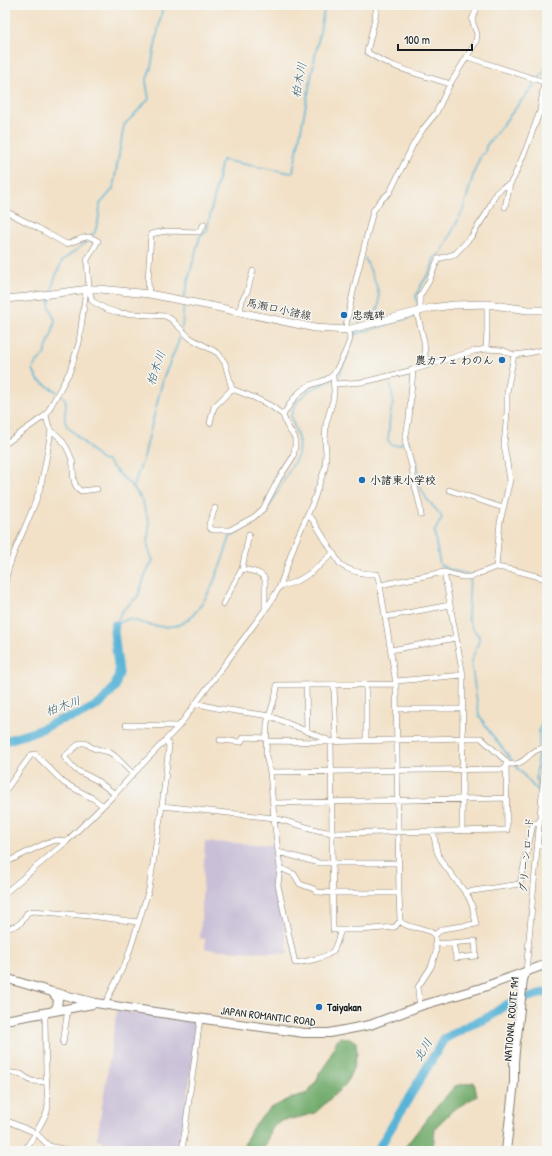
<svg xmlns="http://www.w3.org/2000/svg" width="552" height="1156" viewBox="0 0 552 1156" font-family="'Patrick Hand','Klee One',sans-serif">
	<rect width="100%" height="100%" fill="#f6f6f2"/>
	<filter id="ink" filterUnits="userSpaceOnUse"><feTurbulence type="fractalNoise" baseFrequency=".025" numOctaves="2"/><feDisplacementMap in="SourceGraphic" scale="8" xChannelSelector="R" yChannelSelector="G"/><feConvolveMatrix kernelMatrix="1 2 1 2 8 2 1 2 1" color-interpolation-filters="sRGB"/></filter>
	<filter id="wash" filterUnits="userSpaceOnUse"><feTurbulence type="fractalNoise" baseFrequency=".012" numOctaves="4" result="noise"/><feDisplacementMap in="SourceGraphic" scale="16" xChannelSelector="R" yChannelSelector="G"/><feGaussianBlur stdDeviation="0.9" result="paint"/><feColorMatrix in="noise" values="0 0 0 0 0 0 0 0 0 0 0 0 0 0 0 0 0 1.4 0 .05"/><feComposite in="paint" operator="in"/></filter>
	<g filter="url(#wash)">
		<rect width="100%" height="100%" fill="#f2e1c7"/>
		<path fill="#c9bfd7" d="M205 842 276 845 278 863 276 886 289 954 205 949V939L200 938Z
			M117 1010 199 1022 179 1151H125L103 1148 104 1141 97 1139Z"/>
		<path fill="#6faa6a" stroke="#466343" d="M340 1037 350 1038 356 1042 357 1053 354 1066 346 1084 315 1113 297 1118 279 1121 270 1131 266 1145 261 1151H241L252 1128 269 1109 291 1098 308 1093 317 1080 319 1074 328 1061 336 1042Z
			M474 1082 477 1096 453 1110 435 1128 433 1151H402L433 1111 455 1086Z"/>
		<g fill="none" stroke-linecap="round" stroke-linejoin="round">
			<path stroke="#59b4d7" stroke-width="1.5" d="M547 43 546 45 547 55
				M91 236 95 232 99 217 100 204 113 189 124 125 149 99 146 82 151 67 163 5
				M52 291 54 280 62 261 84 244 89 239
				M51 296 49 305 55 320 53 330 44 355 35 364 33 370 38 380 57 392
				M184 298 190 273 200 236 207 230 222 160 291 173 293 172 325 5
				M418 306 416 296 420 287 431 270 434 258 442 252 463 210 475 169 481 155 485 153 486 146 547 68
				M359 324C362 315 368 314 377 311 385 297 370 271 365 258
				M182 328 184 304
				M356 334 415 316
				M352 341 357 330
				M335 378 339 376 348 352
				M391 385 393 403 390 415 388 441 392 445H398L403 443
				M60 394C71 401 63 411 65 421 65 421 67 427 68 427L101 460 107 461 118 473 132 486
				M406 441 408 440 418 469 420 486 426 498 440 514 442 518 434 532 440 565 448 569 470 575 468 618 472 628 479 636V641L471 662 479 715 489 731 514 763
				M117 624 125 620 129 619C143 623 159 629 174 626 204 621 222 562 230 537L260 518 272 502 298 455 299 442 291 416 297 401 311 389 332 380
				M115 625 122 611 138 596 147 571 153 561 148 548 149 522 142 500 133 487 144 457 146 448 163 379 178 343 181 331
				M539 747V731L546 709H547
				M538 751 536 778 539 790
				M516 766 533 786 539 791"/>
			<path stroke="#59b4d7" stroke-width="9" d="M5 741 37 731 60 720 79 715 100 704 115 687 119 673 114 632 115 625
				M377 1151 385 1138 444 1039 468 1026 489 1017 506 1005 514 1001 547 992"/>
		</g>
	</g>
	<g filter="url(#ink)">
		<g fill="none" stroke-linecap="round" stroke-linejoin="round">
			<defs>
				<path id="minor" d="M377 5 374 23 367 52C390 68 423 75 450 84
					M467 57 544 82 540 111 526 149 514 177 510 184 505 207
					M5 211 38 228 66 244C73 243 83 236 89 237 92 237 95 240 98 241L87 260 89 289 92 301 106 309 119 313 165 316 171 319 190 338 218 353 225 363 232 389 255 398 271 406 283 415 287 426 295 438V447L293 457 278 480 263 509 254 517 230 530H213L209 528V524L215 508
					M149 294 148 281 151 234 166 231 199 232 204 224
					M240 312 242 300 247 292 253 271
					M420 312V296L429 281 438 259 455 254 471 237 486 214 496 193 502 188 510 184
					M417 313 424 341 426 366
					M486 349 487 331V304
					M413 370 409 419 405 441 412 467 414 482 420 506 421 515
					M334 384 364 382 413 370 474 351 486 349 502 350 514 355 529 353 547 349
					M46 415C47 420 48 426 51 430 53 432 56 434 58 436 65 443 69 451 72 460 75 471 70 484 81 491L97 489
					M283 415C289 406 295 394 305 388 315 381 328 383 335 372 339 365 350 344 350 337 350 333 347 329 346 325L355 283 373 211 380 201 390 192 414 143 423 129 436 113 450 84 476 42 477 34 472 20 478 5
					M210 423 214 407 232 389
					M5 444 46 415 70 371 79 343 86 289
					M449 490 503 508
					M307 515 313 520 340 564C350 572 363 574 377 574L380 585 396 684 399 893 400 921C407 928 417 927 426 930 429 930 432 933 435 935
					M496 567 500 522 510 480 504 445 507 413V392L514 355
					M242 569C251 571 260 571 265 579V609
					M444 572 463 675 462 831
					M5 583C11 550 31 520 40 488 45 469 48 449 51 430
					M380 585 444 572 462 577H470L496 567 514 570 547 579
					M280 586C302 583 317 568 333 553
					M223 604 242 569 249 534
					M385 617 450 605
					M391 650 456 638
					M396 681 463 675
					M366 684V740
					M396 684 277 685 276 694 267 723 266 756 270 772 274 818 280 868 294 874 300 884 314 889 317 892 333 893H399
					M306 685 307 732
					M334 685 336 741
					M195 703 216 708 270 716 328 740
					M397 709H462
					M126 725 179 726
					M220 740 241 742 244 737 267 738
					M331 741 333 930H361L395 927 400 921
					M506 764C510 764 515 765 519 763 530 758 532 748 546 748
					M270 772 506 769
					M5 791 31 755 35 754 64 783 94 799 103 806
					M115 794 96 780 76 770 64 757 80 743H85L93 748 109 752 115 756 133 774
					M273 803 507 798
					M162 806 274 818 317 830 332 833 507 830 506 761 481 738H462L322 742 267 741
					M433 831 437 852 442 862 468 896 472 905 476 924 442 929 435 935
					M537 846H547
					M278 852 319 863H399
					M5 863 44 844 56 840 67 841
					M280 868 278 885 295 963C305 962 326 958 333 951 336 947 339 935 341 930
					M466 892 520 884 533 824 539 823
					M5 893 67 841 115 794 133 774 179 726 270 603 280 586 295 543 313 502 325 468 326 453 325 440 326 424 333 400 334 391 333 376
					M5 929C19 925 20 926 27 913L33 911 90 916 138 922
					M436 944 475 941 476 956 456 958 453 943
					M526 972 547 739
					M105 1004 127 959 149 889 162 806 169 746 166 740
					M420 1006 418 993V987L431 967 436 952 435 935
					M63 1043 68 1008
					M5 1072 21 1074 31 1081 47 1082
					M5 1120 36 1133 49 1146 71 1151
					M24 1151 36 1133 47 1112 48 1104 46 1072 45 1019 46 1013
					M182 1151 200 1019"/>
				<path id="major" d="M5 299 27 297 89 289H100L149 294 211 306 315 328 347 330 431 308 454 305 487 304 528 310H547"/>
				<path id="highway" d="M5 978 52 992 96 1003 133 1009 304 1033H329L370 1025 420 1006 481 988 547 964
					M52 992 58 999 57 1007 53 1011
					M5 1020 93 1004
					M506 1151 514 1082V1062L516 1040 517 1037 523 979 526 972"/>
			</defs>
			<use href="#minor" stroke="#877e72" stroke-width="6"/>
			<use href="#major" stroke="#877e72" stroke-width="8"/>
			<use href="#highway" stroke="#877e72" stroke-width="10"/>
			<use href="#minor" stroke="#fff" stroke-width="5"/>
			<use href="#major" stroke="#fff" stroke-width="7"/>
			<use href="#highway" stroke="#fff" stroke-width="8"/>
		</g>
	</g>
	<g fill="#1f6fb2" stroke="#f6f6f2" stroke-width="1.5">
		<circle cx="344" cy="315" r="4"/>
		<circle cx="502" cy="360" r="4"/>
		<circle cx="362" cy="480" r="4"/>
		<circle cx="319" cy="1007" r="4"/>
	</g>
	<g text-anchor="middle" stroke-width="3" stroke-linejoin="round" paint-order="stroke">
		<g font-size="11" fill="#1c1c1c" stroke="#f6f6f2">
			<text transform="translate(279 309) rotate(12)" y="4">馬瀬口小諸線</text>
			<text transform="translate(526 855) rotate(-85)" y="4">グリーンロード</text>
			<text transform="translate(268 1016) rotate(7)" y="4">JAPAN ROMANTIC ROAD</text>
			<text transform="translate(511 1019) rotate(-85)" y="4">NATIONAL ROUTE 141</text>
		</g>
		<g font-size="11" font-weight="bold" fill="#1c1c1c" stroke="#f6f6f2" text-anchor="start">
			<text x="352" y="319">忠魂碑</text>
			<text x="494" y="364" text-anchor="end">農カフェ わのん</text>
			<text x="370" y="484">小諸東小学校</text>
			<text x="327" y="1011">Taiyakan</text>
		</g>
		<g font-size="12" font-style="italic" fill="#345967" stroke="#f6f6f2">
			<text transform="translate(299 80) rotate(-79)" y="4">柏木川</text>
			<text transform="translate(156 368) rotate(-71)" y="4">柏木川</text>
			<text transform="translate(63 706) rotate(-19)" y="4">柏木川</text>
			<text transform="translate(423 1050) rotate(-59)" y="4">北川</text>
		</g>
	</g>
	<rect width="552" height="1156" fill="none" stroke="#f6f6f2" stroke-width="20"/>
	<path d="M398 44v6h74v-6" fill="none" stroke="#1c1c1c" stroke-width="2"/>
	<text x="404" y="44" font-size="12" fill="#1c1c1c" stroke="#f6f6f2" stroke-width="3" paint-order="stroke">100 m</text>
</svg>
